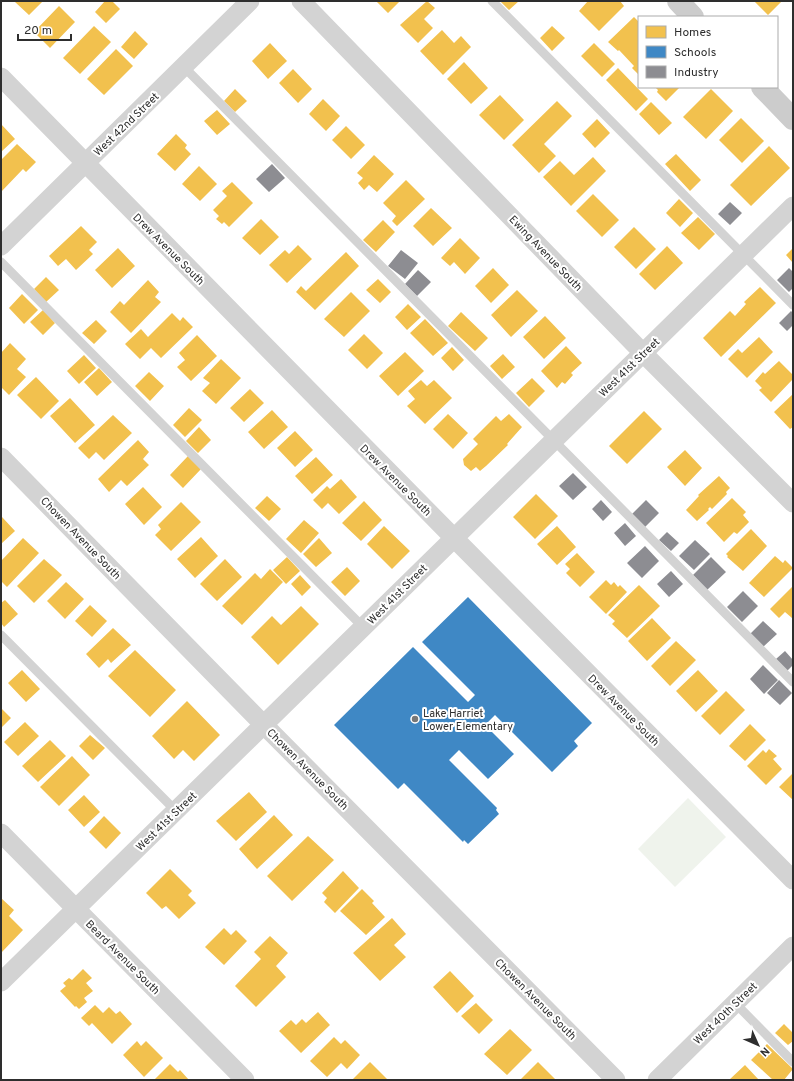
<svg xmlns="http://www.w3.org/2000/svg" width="794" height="1081" viewBox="0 0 794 1081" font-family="Overpass,sans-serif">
	<rect width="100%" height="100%" fill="#fff"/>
	<path fill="#eff3ec" d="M688 798 726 837 675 887 638 849Z"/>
	<path fill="#f2c14e" d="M16 1H43L29 15 15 2Z
		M105 1H112L120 9 106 23 95 12Z
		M376 1H400L388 13Z
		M427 1 435 8 424 19 433 28 418 43 400 25Z
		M500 1H519L509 10Z
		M588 1H620L624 6 599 31 579 11Z
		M754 1H782L768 15Z
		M59 6 75 22 50 48 34 32Z
		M634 17 639 22V75L632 68 634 66 619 50 618 51 608 42Z
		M94 26 111 42 80 74 63 58Z
		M552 26 565 38 552 51 540 38Z
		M442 30 454 43 461 36 471 47 443 75 420 51Z
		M135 31 148 44 134 59 121 47Z
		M270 43 287 61 268 79 252 61Z
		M594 43 615 64 602 77 581 56Z
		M116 49 133 66 104 95 87 79Z
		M464 62 488 88 471 104 447 79Z
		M618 68 648 99 636 111 606 80Z
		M293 69 312 89 298 103 279 83Z
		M655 87H680L666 101 657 92 658 90Z
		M235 89 247 101 235 112 224 101Z
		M711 89 733 111 706 139 683 117Z
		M500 95 524 120 504 140 479 115Z
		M323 99 340 116 326 131 309 114Z
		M557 101 572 116 544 144 556 156 539 173 512 145Z
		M651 102 672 123 659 135 639 114Z
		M217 110 230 124 217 135 204 121Z
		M741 118 764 141 742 163 719 140Z
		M597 119 610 133 595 148 582 134Z
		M1 124 15 139 1 152Z
		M346 126 365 145 351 159 332 140Z
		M176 134 187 145 185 148 191 154 175 171 157 154Z
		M17 144 36 162 26 172 23 169 1 192V160Z
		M769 146 790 168 751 206 730 185Z
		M676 154 701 180 690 191 665 164Z
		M374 155 394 174 377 192 369 185 364 190 358 183 363 178 357 173Z
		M593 157 606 171 571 206 543 177 560 161 574 175Z
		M199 166 217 184 200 201 182 184Z
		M406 180 425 199 397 226 392 221 396 216 383 203Z
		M232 182 253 203 229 227 224 222 222 224 216 219 219 216 213 210 227 196 222 191Z
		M593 194 619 220 602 237 576 211Z
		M679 199 693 213 680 227 666 213Z
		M431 208 452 228 433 246 413 226Z
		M698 217 715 234 699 250 681 233Z
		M261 219 279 237 260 255 242 238Z
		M383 220 395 232 376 252 363 240Z
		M81 226 97 242 89 250 93 254 76 270 66 259 58 266 49 256Z
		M634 227 656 249 636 269 614 247Z
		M460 238 480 258 465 274 454 262 450 266 441 258Z
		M298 245 312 259 287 283 269 265 285 250 289 254Z
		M667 246 683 263 655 290 639 274Z
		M118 248 135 266 112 288 95 270Z
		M793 248V263L786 255Z
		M346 252 359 266 315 310 296 292 301 286 306 291Z
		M493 268 509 285 491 303 475 286Z
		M46 277 59 290 46 302 34 289Z
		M378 279 391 292 380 303 366 290Z
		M148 280 159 292 155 297 161 302 131 333 110 312 120 301 124 305Z
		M760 287 776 303 721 357 703 338 730 311 735 316 746 304 744 302Z
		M517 290 538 311 511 337 491 315Z
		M351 292 370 311 344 337 324 319Z
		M22 294 38 310 24 324 9 308Z
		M408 304 421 317 407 330 395 317Z
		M43 310 55 323 43 335 30 322Z
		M461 312 488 338 475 351 448 326Z
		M172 313 180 321 183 317 193 327 161 358 151 348 140 359 125 344 141 329 148 337Z
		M545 316 566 338 544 359 523 337Z
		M425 319 448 343 433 356 410 333Z
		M96 320 107 331 94 344 82 333Z
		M364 334 383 353 367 369 348 350Z
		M197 335 217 356 191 381 177 367 185 360 179 353Z
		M759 337 773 352 747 378 728 359 738 349 742 353Z
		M10 343 26 359 17 369 26 377 9 395 1 387V353Z
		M566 346 582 363 571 373 573 375 565 384 562 382 557 388 541 371Z
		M452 347 464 360 453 371 441 358Z
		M405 352 424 371 398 396 379 376Z
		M503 354 515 367 502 379 490 366Z
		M84 355 96 368 79 384 67 371Z
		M221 359 241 378 216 404 202 391 210 383 203 378Z
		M779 361 793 375V379L771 402 759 390 762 388 755 381 763 372 765 374Z
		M99 368 112 382 97 396 84 382Z
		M149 372 164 386 150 401 135 386Z
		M36 377 59 401 41 419 17 395Z
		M532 378 545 391 529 407 516 393Z
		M421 380 427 386 434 380 452 398 425 424 407 406 415 399 408 391Z
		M250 389 264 403 244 422 230 408Z
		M793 394V427L790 429 774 412Z
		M70 398 95 425 75 443 50 416Z
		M189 408 202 420 185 437 173 425Z
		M272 410 288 427 264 449 248 432Z
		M644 411 662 429 627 464 609 446Z
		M448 414 468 433 453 449 433 429Z
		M509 414 522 427 507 444 508 445 486 466 480 471 476 467 471 471 464 465 463 459 478 444 473 439 496 416 501 421Z
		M113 415 132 433 104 460 96 452 89 459 78 448Z
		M199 427 211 440 198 453 186 441Z
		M295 431 313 450 295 467 277 448Z
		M138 440 149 452 143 459 149 465 127 486 121 480 109 492 98 479Z
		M685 450 702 468 685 486 667 467Z
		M188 456 201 469 183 488 170 475Z
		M316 457 333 475 312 494 295 476Z
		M719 476 730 488 726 492 727 494 712 509 710 507 708 509 709 510 697 521 686 510 699 496 698 495Z
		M341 479 357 497 339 514 328 503 322 509 313 500 327 486 330 489Z
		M143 487 162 507 144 525 125 504Z
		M536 494 558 516 535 539 513 517Z
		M267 496 281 509 269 521 255 508Z
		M732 498 746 512 743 515 749 522 737 534 734 532 724 542 706 523Z
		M364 501 382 520 361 541 342 523Z
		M181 502 201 522 171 551 155 535 161 529 158 525Z
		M2 517 15 531 1 544V518Z
		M304 520 319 533 301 553 286 539Z
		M384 526 410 551 392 569 367 544Z
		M557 526 576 547 557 565 537 544Z
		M751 529 767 546 743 571 727 557 728 556 726 554Z
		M201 537 218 556 195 578 177 559Z
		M23 538 39 553 7 587 1 581V561Z
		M319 538 332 553 316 567 303 554Z
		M577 553 595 572 580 587 566 573 570 569 565 564Z
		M775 556 783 563 785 560 793 568 764 597 749 583Z
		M287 557 300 571 286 584 273 570Z
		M44 559 62 575 34 603 17 586Z
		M225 559 242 577 217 601 200 584Z
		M347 567 360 581 345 596 331 582Z
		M270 569 283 582 242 625 222 606 255 573 261 579Z
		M300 575 311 587 302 596 291 584Z
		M606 580 611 585 614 582 618 587 620 585 627 592 606 614 589 597Z
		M66 582 84 599 65 619 47 601Z
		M639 585 660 606 627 638 612 624 615 621 608 615Z
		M793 586V617L792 618 785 612 779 618 770 609Z
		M5 600 18 614 4 627 1 623V603Z
		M90 605 107 621 92 637 75 621Z
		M301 606 319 624 278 665 251 637 272 616 281 625Z
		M652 618 671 638 647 661 628 641Z
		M113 628 131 645 111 663 108 659 99 668 86 654Z
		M676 641 696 660 670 686 651 666Z
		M135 650 176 690 150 717 108 676Z
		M22 670 40 689 26 702 8 683Z
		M698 670 718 691 696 712 676 691Z
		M726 691 745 710 720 735 701 716Z
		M187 701 220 735 194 761 183 750 174 759 152 736Z
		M1 708 11 718 1 728Z
		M25 722 39 736 18 756 4 742Z
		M750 724 766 740 745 761 729 746Z
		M90 735 105 748 93 760 79 746Z
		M50 740 66 756 38 782 22 766Z
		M769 749 777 756 773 759 782 769 766 785 747 766 763 750 766 753Z
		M72 756 90 775 59 806 40 787Z
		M793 773V800L779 787Z
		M249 792 267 812 236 841 216 821Z
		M84 795 100 812 84 827 68 810Z
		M274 815 293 835 257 869 239 849Z
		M104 816 121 833 106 849 89 832Z
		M308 836 334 860 292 901 267 876Z
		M170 869 192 891 188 895 196 903 179 919 166 906 162 909 146 893Z
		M343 871 359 888 335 913 324 902 327 898 322 893Z
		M362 889 374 901 372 903 385 917 366 935 340 911Z
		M1 898 14 910 9 916 23 930 1 953Z
		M392 918 406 934 394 945 406 957 380 981 353 953Z
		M224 928 231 935 236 930 247 941 224 965 205 947Z
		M270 936 288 953 276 966 286 977 256 1007 235 986 261 959 254 952Z
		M83 969 92 978 86 983 93 991 84 998 87 1002 79 1009 76 1006 75 1007 60 991 66 986 63 983 69 978 72 980Z
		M450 971 474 996 457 1013 433 987Z
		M476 1003 493 1020 479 1034 461 1016Z
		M95 1005 103 1013 109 1007 116 1014 120 1011 132 1024 112 1044 92 1023 89 1026 81 1018Z
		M318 1012 330 1025 301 1053 279 1031 291 1020 296 1025 302 1019 306 1023Z
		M784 1024 793 1033V1041L788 1045 775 1033Z
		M510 1029 532 1050 507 1075 484 1054Z
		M334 1037 341 1044 345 1040 360 1055 347 1069 341 1063 327 1077 310 1061Z
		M137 1041 141 1046 146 1041 163 1058 144 1077 123 1055Z
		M767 1044 793 1069 784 1080H773L751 1060Z
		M370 1062 387 1079 352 1080Z
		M538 1062 556 1080H520Z
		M170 1064 178 1072 180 1070 189 1080H154Z
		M745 1065 759 1080H729Z"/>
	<path fill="#3f88c5" d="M468 597 592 723 574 741 578 746 552 772 495 715 485 725 514 754 488 779 459 750 449 760 497 808 496 810 499 814 468 844 464 840 463 842 404 783 398 789 334 725 413 647 468 702 475 695 422 642Z"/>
	<path fill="#8d8d92" d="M272 164 285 178 269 192 256 179Z
		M730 202 742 213 730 225 718 214Z
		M401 250 418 263 405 279 388 266Z
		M789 268 793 272V288L789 292 777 280Z
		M418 270 431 282 417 296 405 284Z
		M791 311 793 313V325L787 331 779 323Z
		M573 473 587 487 573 500 559 486Z
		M601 500 612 512 603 521 592 509Z
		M646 500 659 513 645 527 632 514Z
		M625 523 636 536 625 546 614 533Z
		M667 532 679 543 671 551 659 540Z
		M695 540 710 554 694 570 679 556Z
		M645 546 659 561 642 578 627 563Z
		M711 557 726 572 707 590 693 575Z
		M671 571 683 584 669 597 657 584Z
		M743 591 758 606 742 622 727 607Z
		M763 621 777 634 763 647 750 634Z
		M785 651 793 660V665L787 671 776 659Z
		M763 665 778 680 764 694 750 679Z
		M779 680 792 693 780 705 767 693Z"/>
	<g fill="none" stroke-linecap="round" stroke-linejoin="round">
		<path stroke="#d3d3d3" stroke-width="9" d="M492 1 793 305
			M184 67 793 682
			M1 262 363 627
			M1 635 176 811
			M735 1003 793 1062"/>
		<path stroke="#d3d3d3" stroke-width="19" d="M301 1 643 353 793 503
			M1 77 454 538 793 880
			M1 246 250 1
			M1 457 264 725 616 1080
			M1 833 245 1080
			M1 982 793 206
			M657 1080 793 946"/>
		<path stroke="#ccc" stroke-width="22" d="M678 1 693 17
			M762 87 793 119"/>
	</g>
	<circle fill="#777" stroke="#fff" stroke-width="1.5" cx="415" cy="719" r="4"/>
	<g text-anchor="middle" stroke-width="4" stroke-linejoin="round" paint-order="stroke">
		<g font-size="11" fill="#2e2e2e" stroke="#fff">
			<text transform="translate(126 124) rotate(-44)" y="4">West 42nd Street</text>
			<text transform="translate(169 249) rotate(45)" y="4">Drew Avenue South</text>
			<text transform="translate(546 253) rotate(46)" y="4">Ewing Avenue South</text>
			<text transform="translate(629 367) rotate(-44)" y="4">West 41st Street</text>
			<text transform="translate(396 480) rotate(45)" y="4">Drew Avenue South</text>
			<text transform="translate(81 538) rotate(46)" y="4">Chowen Avenue South</text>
			<text transform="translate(397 594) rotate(-45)" y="4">West 41st Street</text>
			<text transform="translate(624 710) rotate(45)" y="4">Drew Avenue South</text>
			<text transform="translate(308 769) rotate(45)" y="4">Chowen Avenue South</text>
			<text transform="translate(166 821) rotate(-44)" y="4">West 41st Street</text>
			<text transform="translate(123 957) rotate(45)" y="4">Beard Avenue South</text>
			<text transform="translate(536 999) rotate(45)" y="4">Chowen Avenue South</text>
			<text transform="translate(725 1013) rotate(-44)" y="4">West 40th Street</text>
		</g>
		<g font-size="11" fill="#2e2e2e" stroke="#fff" text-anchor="start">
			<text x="423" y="717">Lake Harriet<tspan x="423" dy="13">Lower Elementary</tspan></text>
		</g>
	</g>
	<rect width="794" height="1081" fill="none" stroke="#2e2e2e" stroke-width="4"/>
	<rect x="638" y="16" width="140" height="72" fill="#ffffff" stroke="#ababab"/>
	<rect x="646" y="26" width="20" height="12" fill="#f2c14e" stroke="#ababab"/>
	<text x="674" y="36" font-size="12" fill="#2e2e2e">Homes</text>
	<rect x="646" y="46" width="20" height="12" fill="#3f88c5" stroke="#ababab"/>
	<text x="674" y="56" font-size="12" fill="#2e2e2e">Schools</text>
	<rect x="646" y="66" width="20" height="12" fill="#8d8d92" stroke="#ababab"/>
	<text x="674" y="76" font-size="12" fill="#2e2e2e">Industry</text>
	<g transform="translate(758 1045) rotate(135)" stroke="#ffffff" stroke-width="3" paint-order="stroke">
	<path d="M0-3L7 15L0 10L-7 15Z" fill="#2e2e2e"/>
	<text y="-6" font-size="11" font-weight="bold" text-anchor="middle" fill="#2e2e2e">N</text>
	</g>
	<path d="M18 34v6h53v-6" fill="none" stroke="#2e2e2e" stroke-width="2"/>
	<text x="24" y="34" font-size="12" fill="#2e2e2e" stroke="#ffffff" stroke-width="3" paint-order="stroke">20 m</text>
</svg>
